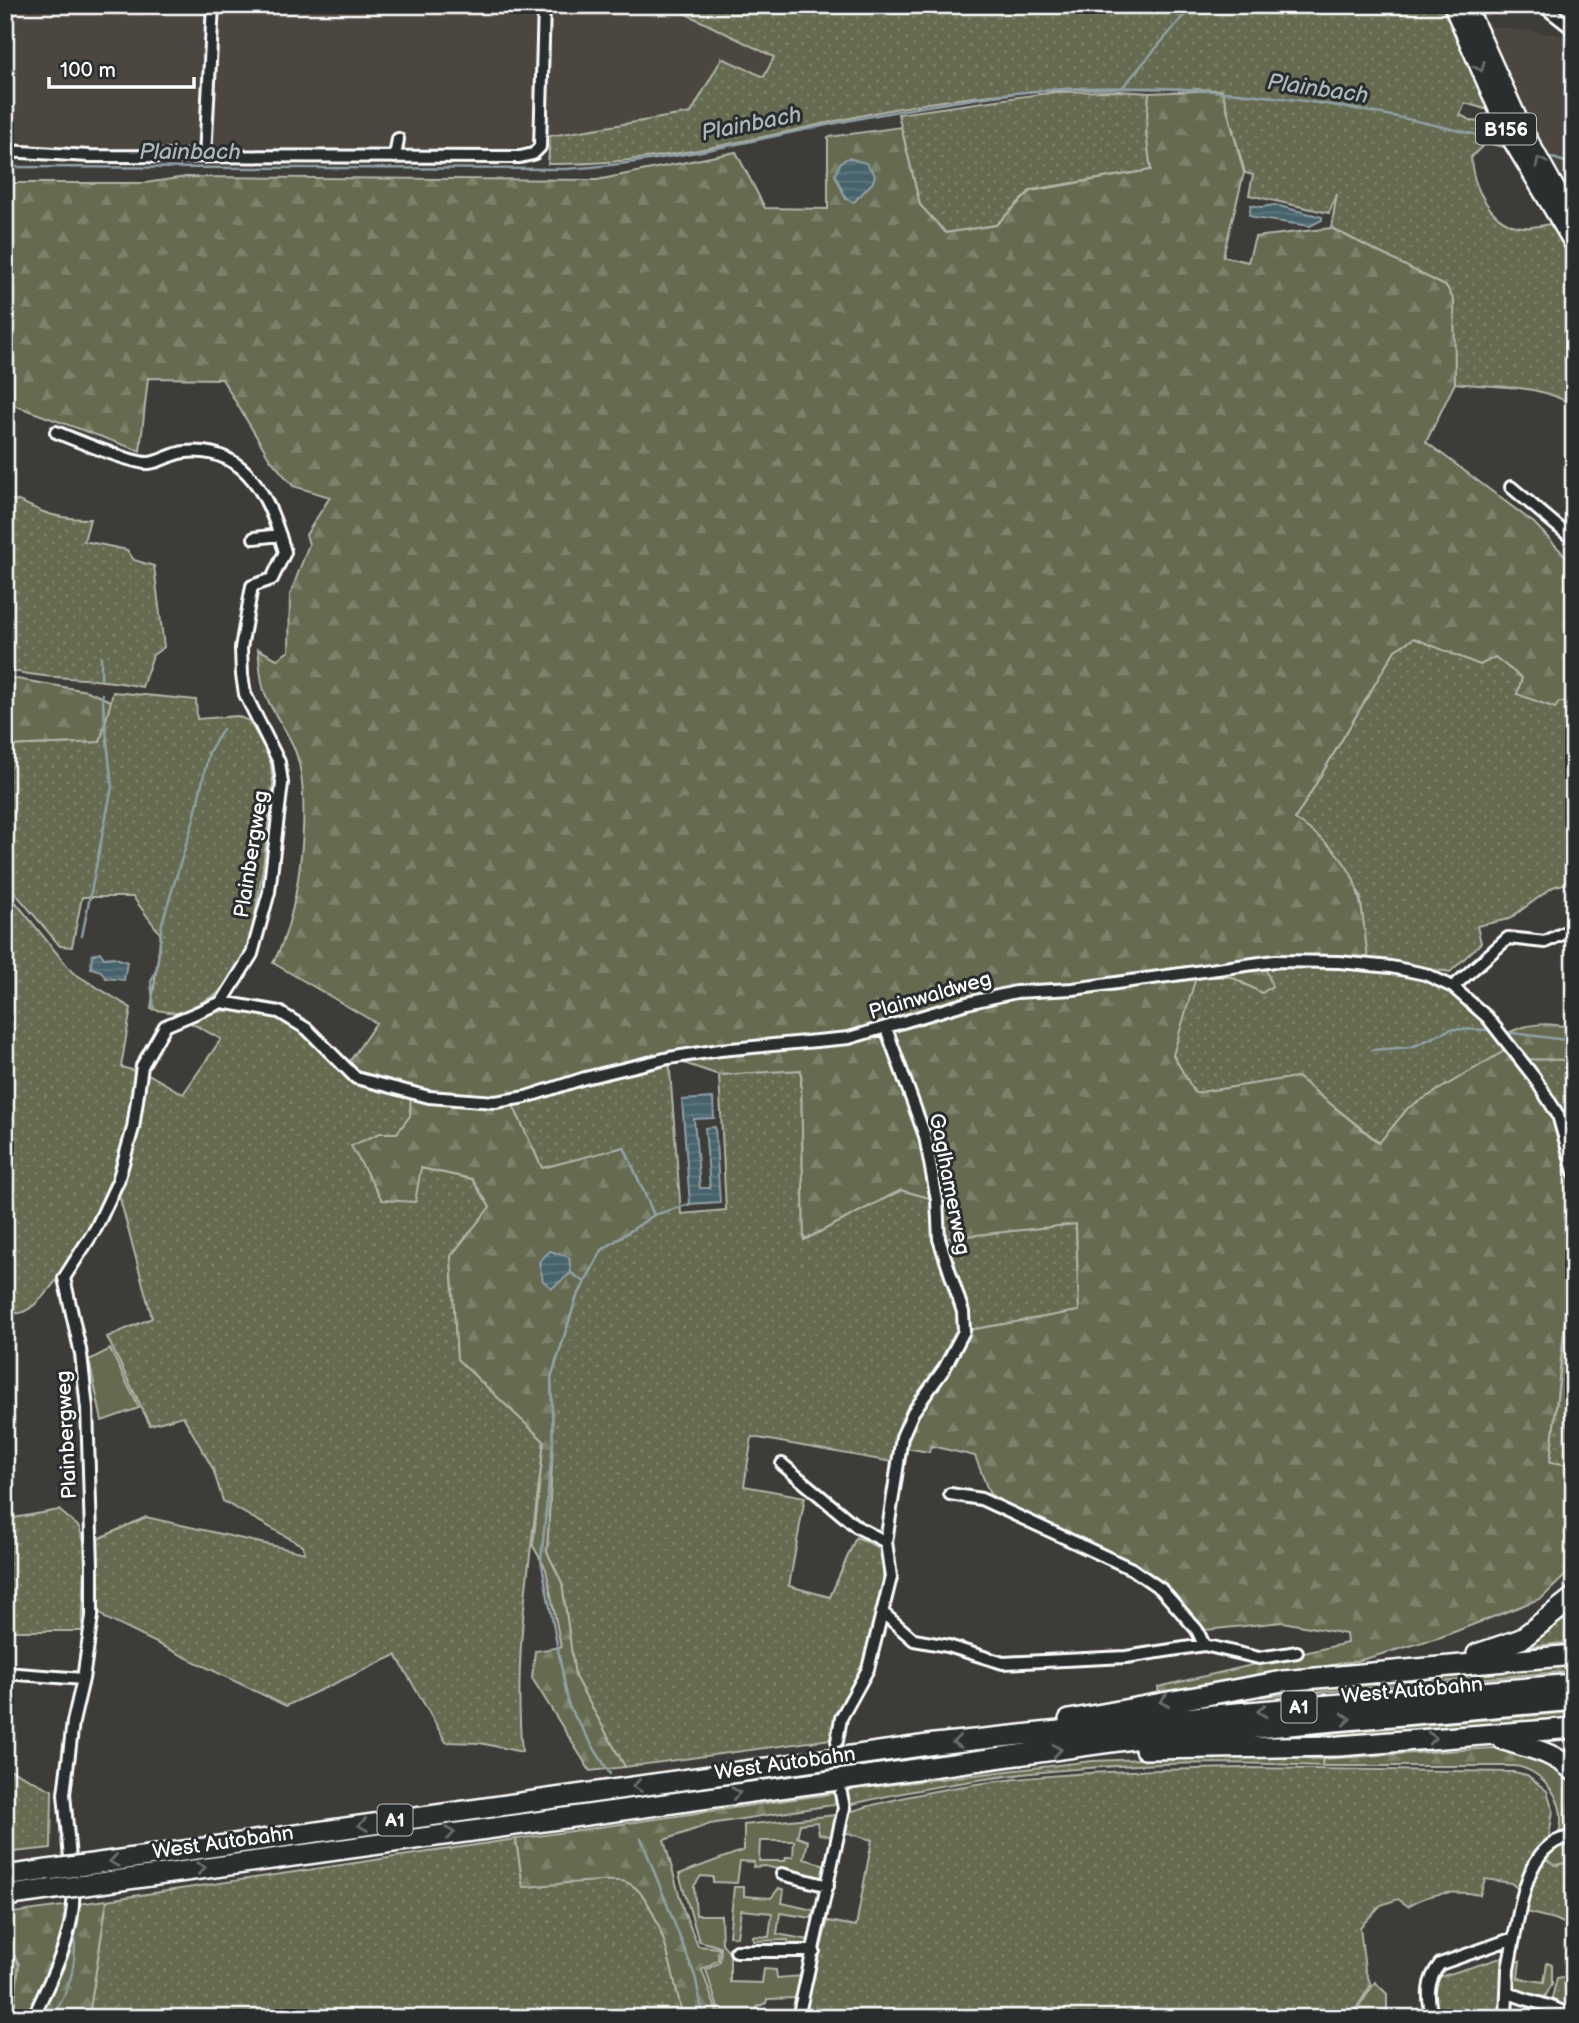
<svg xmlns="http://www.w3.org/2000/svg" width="1579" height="2023" viewBox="0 0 1579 2023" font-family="'Balsamiq Sans',sans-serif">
	<defs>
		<pattern id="grass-dots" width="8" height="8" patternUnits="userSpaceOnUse" patternTransform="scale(1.75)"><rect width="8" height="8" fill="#656b51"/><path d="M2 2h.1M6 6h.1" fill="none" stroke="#7c816b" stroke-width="1.8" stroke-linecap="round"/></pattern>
		<pattern id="forest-firs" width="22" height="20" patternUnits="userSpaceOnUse" patternTransform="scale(1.75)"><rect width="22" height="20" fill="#656b51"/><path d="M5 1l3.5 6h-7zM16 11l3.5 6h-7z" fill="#7c816b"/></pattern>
		<pattern id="water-rules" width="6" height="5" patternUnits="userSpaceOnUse" patternTransform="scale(1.75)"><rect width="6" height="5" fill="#46626b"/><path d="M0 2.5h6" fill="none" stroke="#627a81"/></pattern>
	</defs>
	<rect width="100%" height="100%" fill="#3e3c39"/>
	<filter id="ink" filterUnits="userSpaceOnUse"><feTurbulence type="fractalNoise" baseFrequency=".0143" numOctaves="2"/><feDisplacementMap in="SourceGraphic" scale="14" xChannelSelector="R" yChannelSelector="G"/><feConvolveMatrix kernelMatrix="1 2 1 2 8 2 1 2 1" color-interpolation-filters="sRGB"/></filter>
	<g filter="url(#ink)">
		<path fill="#4c4641" d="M5 5H668L774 58 764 78 722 58 691 113 550 136 510 150 7 147Z
			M1487 26 1569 36 1574 32V204L1531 130Z"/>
		<path fill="url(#grass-dots)" stroke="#b2b5a8" stroke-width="2" d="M668 5H1444L1489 103 1485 109 1465 103 1460 115 1472 121 1494 124 1505 147 1486 143 1471 157C1472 186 1491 225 1523 227 1532 228 1542 225 1551 224L1574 255V406C1539 383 1496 388 1455 383L1454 301 1447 287 1331 228 1337 194 1329 213 1249 195 1253 175 1245 173 1222 90C1108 86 1006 88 894 109 779 131 665 166 548 164L550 136 691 113 722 58 764 77 774 57Z
			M1119 91 1149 93 1146 132 1151 170 1031 190 996 225 945 233 920 205 898 114 1055 92Z
			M5 499C23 500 25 505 41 511 57 518 73 519 90 519L84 541 127 550 134 560 154 566 164 647 153 655 142 687C97 676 50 681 5 669Z
			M1414 638 1480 665 1495 657 1522 678 1518 694 1569 703 1574 699V881L1553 887 1509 919 1477 926 1481 943 1450 972 1368 960 1360 894 1295 819 1395 650Z
			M113 692 196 700 197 719 237 716 249 721 270 757 273 784 263 868 250 944 237 971 217 994 180 1014 151 1009 161 935 133 897H82L72 947 60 946 5 881V746L100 742Z
			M5 889 72 972 131 1008 121 1067 150 1075 183 1094 221 1039 189 1022C226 1004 269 1005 302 1032 312 1040 320 1051 331 1057 355 1072 385 1082 411 1093L410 1116 397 1133 380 1134 420 1168 472 1179 490 1207 451 1256 457 1359 544 1441C533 1545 512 1648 522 1752L480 1743 446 1742 396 1655 286 1706 105 1618 99 1612 98 1539 146 1517 305 1553 303 1546 223 1501 213 1469 183 1416 150 1425 107 1337 152 1318 119 1195 109 1191C95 1218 50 1306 20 1313 14 1314 10 1311 5 1308Z
			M1279 964C1338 965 1415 961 1464 1000 1481 1013 1493 1033 1505 1051L1408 1108 1380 1143 1297 1077 1194 1093 1173 1055 1195 976 1232 977 1245 985 1265 968Z
			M669 1058 681 1214 726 1210 719 1075 801 1070 804 1240 901 1190 937 1200 939 1239 1076 1224 1079 1311 964 1331 897 1463 752 1437 744 1486 805 1497 789 1586 830 1597 856 1537 882 1549C887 1590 876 1639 859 1676 846 1703 834 1707 831 1739L625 1767 575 1677 562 1583 547 1552 553 1442 551 1378 576 1299 602 1250 654 1215 542 1168 511 1101Z
			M1520 1059 1574 1060V1172Z
			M1574 1311V1466L1550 1462 1567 1312Z
			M5 1497 13 1518 59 1510 79 1527 86 1548 82 1631H5Z
			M1574 1604V1642L1524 1647Z
			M1574 1662V1671L1260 1697 1336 1682Z
			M1574 1712V1722L1359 1738 1247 1740Z
			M1248 1755 1323 1759 1322 1766C1166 1758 1005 1767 852 1804L846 1801V1790L1092 1761Z
			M5 1767 52 1790 51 1848 5 1853Z
			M1248 1768 1514 1772 1527 1775 1547 1791 1553 1810 1549 1837 1531 1859 1523 1893 1511 1883 1485 1879 1480 1895C1453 1890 1432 1892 1408 1906L1398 1899 1381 1905 1360 1927 1365 1970 1371 1985 1350 2018H801L828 1921 856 1926 872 1840 844 1832 849 1812C977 1773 1115 1770 1248 1768Z
			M516 1839 523 1887C543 1886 612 1876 626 1882 660 1894 675 1985 683 2018H85L90 2009 107 1900Z
			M1544 1857 1555 1865 1574 1861V1928L1555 1919 1525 1912 1538 1867Z
			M5 1940 19 1964 13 2018H5Z
			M1504 1957 1503 2018H1436L1433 1987 1436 1978Z
			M1574 1968V2017L1547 2001 1552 1998 1557 1978 1571 1976Z"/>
		<path fill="url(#forest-firs)" stroke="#b2b5a8" stroke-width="2" d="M1222 90 1244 173 1223 256 1248 262 1255 237 1331 228 1447 287 1454 301 1455 383 1426 442 1534 523 1574 565V699L1569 703 1559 702 1555 708 1517 694 1522 678 1495 657 1480 665 1414 638 1395 650 1295 819C1361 864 1359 885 1368 960L1279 964 1265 967 1272 986 1262 993 1232 977H1196L1173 1055 1195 1093 1297 1077 1379 1143 1408 1108 1504 1051 1510 1032C1531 1022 1551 1023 1574 1028V1060L1521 1059 1546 1093 1574 1172V1237L1550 1462 1574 1466V1567L1542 1598 1441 1637 1361 1660 1159 1695 1158 1687 1347 1643 1346 1634 1283 1622 1206 1630 1146 1571 990 1495 975 1456 931 1446 929 1452 900 1447 902 1437 964 1331 1079 1311 1076 1224 939 1239 937 1200 901 1190 804 1240 801 1070 719 1075 669 1058 511 1101 542 1168 624 1147 654 1215 602 1250 576 1299 551 1379 553 1442 547 1552 562 1583 575 1677 625 1767 590 1771 532 1678 535 1651 561 1647 546 1569 533 1546 544 1441 457 1359 451 1256 490 1207 472 1179 421 1168 415 1202 382 1200 351 1146 380 1133H397L410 1116 411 1093 356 1078 350 1061 376 1023 273 963C299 917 310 816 299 763 293 737 276 720 266 696 260 683 260 663 258 649L277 659 289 651 290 595 309 544 306 535 330 497 293 486 270 459 222 379 148 378 140 451 5 402V183H145L186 177 597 180 736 152 765 208 828 209V137L901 127 920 205 946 233 996 225 1031 191 1151 170 1146 132 1149 93Z
			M5 677 87 691 111 701 100 742 5 746Z
			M1493 1748 1526 1751 1574 1779V1861L1555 1865 1544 1857C1549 1850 1556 1841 1559 1833 1569 1803 1543 1769 1514 1766H1322L1323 1759Z
			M836 1793 837 1801 832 1805 710 1824 664 1840 684 1912 698 1946 719 1948 718 1960 702 1970 719 2018H683C675 1985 660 1894 626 1882 615 1877 540 1886 523 1887L516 1839Z
			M107 1900 90 2009 85 2018H13L19 1964 5 1940V1914Z"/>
		<path fill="#656b51" stroke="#b2b5a8" stroke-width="2" fill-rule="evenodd" d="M110 1349 139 1408 102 1421 89 1360Z
			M836 1815 834 1837 819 1834 817 1822 800 1824 797 1837 808 1841 804 1859 829 1866 824 1880 765 1866 753 1867 754 1862 740 1861 737 1883 713 1882V1877L701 1876 694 1886 696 1915H721L722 1943 730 1954V1982L762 1983 764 1969 776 1970 777 1978 803 1976 797 1998 767 1999 766 2003 757 2007 760 2018H721L706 1970 720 1962 721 1947 699 1941 679 1874 744 1850V1825ZM760 1841H794L793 1857H786L785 1861H759Z
			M734 1887H744V1896L771 1898 779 1888 784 1890 782 1903 813 1910 812 1918 780 1913 777 1934 810 1940V1946H789L788 1940 753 1941V1936L769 1937 772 1913 741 1910 737 1937 729 1936Z
			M1513 1960 1520 1961 1518 1978 1544 1982 1547 1963 1552 1965V1984L1545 1997 1536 2000 1513 1990Z
			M1375 1982 1387 1994V2018H1352Z"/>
		<path fill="url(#water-rules)" stroke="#90a1a6" stroke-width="2" d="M848 158 866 163 875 175 873 182 854 202 846 199 835 175 841 162Z
			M1251 205 1261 207 1275 205 1322 217V220L1310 226 1254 218 1249 215Z
			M100 952 104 958 113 957 127 962 124 980 106 978 101 971 91 968 92 955Z
			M713 1098 714 1118 694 1119 700 1188H710L705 1128 715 1127 720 1202 690 1204 682 1100Z
			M550 1251 569 1257 571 1273 552 1288 543 1281 539 1262Z"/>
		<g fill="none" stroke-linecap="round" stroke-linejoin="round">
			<path stroke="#90a1a6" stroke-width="2.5" d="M1122 88 1193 5
				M1544 155 1574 165
				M5 167 566 169C685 162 799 127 916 108 958 101 1003 93 1047 90 1200 80 1349 102 1497 140
				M101 656V679
				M82 936 112 787 102 694
				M154 1008 151 982 157 968 162 923 194 819 209 752 223 729
				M1504 1032 1574 1041
				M1372 1050 1412 1047 1451 1029 1492 1030
				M624 1147 654 1215
				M571 1273 585 1282
				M610 1774 569 1707 541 1560 553 1442 551 1378 576 1299 602 1250 654 1215 690 1204
				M641 1838 695 1976 704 2018
				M50 2018C63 2003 72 1980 74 1960 76 1946 73 1935 78 1921"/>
			<defs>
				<path id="minor" d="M1542 5 1574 30
					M5 151 89 156 520 157 533 154 540 147 544 5
					M205 157 213 5
					M395 157 398 139
					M56 432C73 439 133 464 149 463 161 462 172 453 185 452 249 446 270 501 285 552L272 579 252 586 241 648 242 675 245 694 279 762 282 783 269 892 252 954 222 1002 165 1026 142 1066 133 1128 118 1181 96 1228 64 1278 81 1354 87 1408 92 1566V1616L83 1679 73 1722 64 1794 71 1869
					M1511 487 1574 540
					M254 538 280 535
					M1453 987 1508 938 1545 942 1574 928
					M222 1002 279 1012 307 1029 356 1078 429 1097 495 1102 526 1097 585 1078 669 1058 720 1050 849 1038 967 1003 1016 992 1073 989 1275 961 1339 962 1391 967 1425 974 1453 987 1487 1017 1534 1077 1558 1115 1574 1172
					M782 1464 857 1527 886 1542
					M950 1494 981 1499 1132 1569 1161 1589 1197 1630 1204 1645
					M882 1612 914 1640 948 1646 1003 1663 1126 1657 1204 1645 1259 1658 1297 1652
					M5 1673 83 1679
					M837 1741 841 1718 868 1669 891 1577 886 1542 902 1437 913 1412 944 1369 964 1331 963 1312 939 1239 937 1200 925 1136 886 1028
					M782 1874 828 1886
					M736 1951H814
					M1508 1992C1528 2003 1554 2003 1571 2018
					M33 2018C52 1975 77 1933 73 1885
					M798 2018 844 1808 841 1793
					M1433 2018C1427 1998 1426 1981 1440 1964L1514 1938C1521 1904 1528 1838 1574 1837
					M1506 2018 1508 1969 1514 1938"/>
				<path id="primary" d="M1452 5 1510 138 1574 245
					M1467 5 1523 129 1574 221"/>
				<path id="motorway" d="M1477 1654 1521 1639 1574 1597
					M1069 1720 1283 1681 1574 1655
					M1502 1739C1531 1750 1548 1749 1574 1771
					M1145 1749 1339 1746 1574 1728
					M85 1865 935 1744 1214 1715 1574 1684
					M5 1876 48 1870
					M85 1885 1132 1739 1574 1700
					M5 1896 47 1890"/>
			</defs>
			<use href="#minor" stroke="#fff" stroke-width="16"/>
			<use href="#primary" stroke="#fff" stroke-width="21"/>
			<use href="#motorway" stroke="#fff" stroke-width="24"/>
			<use href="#minor" stroke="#2a2d2e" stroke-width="10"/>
			<use href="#primary" stroke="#2a2d2e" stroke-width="16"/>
			<use href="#motorway" stroke="#2a2d2e" stroke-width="19"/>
			<defs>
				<path id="motorway-bridge" d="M48 1870 85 1865
					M47 1890 85 1885"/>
			</defs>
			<use href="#motorway-bridge" stroke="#fff" stroke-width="24" stroke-linecap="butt"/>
			<use href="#motorway-bridge" stroke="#2a2d2e" stroke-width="19"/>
		</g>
		<defs><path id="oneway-chevron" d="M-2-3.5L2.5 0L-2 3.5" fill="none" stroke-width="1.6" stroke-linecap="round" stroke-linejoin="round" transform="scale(1.75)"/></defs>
		<g stroke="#6a6c6d">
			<use href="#oneway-chevron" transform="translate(1480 67) rotate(66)"/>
			<use href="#oneway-chevron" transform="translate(1540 162) rotate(-117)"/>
			<use href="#oneway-chevron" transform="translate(1164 1701) rotate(169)"/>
			<use href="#oneway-chevron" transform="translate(1262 1711) rotate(175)"/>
			<use href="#oneway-chevron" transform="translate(1346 1719) rotate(-5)"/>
			<use href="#oneway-chevron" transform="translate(1432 1738) rotate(-4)"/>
			<use href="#oneway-chevron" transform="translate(957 1742) rotate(173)"/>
			<use href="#oneway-chevron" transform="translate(1057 1750) rotate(-7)"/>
			<use href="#oneway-chevron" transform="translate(637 1786) rotate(172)"/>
			<use href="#oneway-chevron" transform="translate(736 1793) rotate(-8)"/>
			<use href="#oneway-chevron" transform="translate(363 1825) rotate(172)"/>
			<use href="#oneway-chevron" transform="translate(450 1833) rotate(-8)"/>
			<use href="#oneway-chevron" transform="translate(114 1861) rotate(172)"/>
			<use href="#oneway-chevron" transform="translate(201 1868) rotate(-8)"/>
		</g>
	</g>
	<g text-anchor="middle" stroke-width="6" stroke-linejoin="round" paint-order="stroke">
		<g fill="#2a2d2e" stroke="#bfc0c0" stroke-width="2">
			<rect x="1476" y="113.5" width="60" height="31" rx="5"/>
			<rect x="1281.5" y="1691.5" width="35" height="31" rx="5"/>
			<rect x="377.5" y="1804.5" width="35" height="31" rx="5"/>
		</g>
		<g font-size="19" font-weight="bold" fill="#fff">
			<text x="1506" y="136">B156</text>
			<text x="1299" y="1714">A1</text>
			<text x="395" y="1827">A1</text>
		</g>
		<g font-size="21" fill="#fff" stroke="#2a2d2e">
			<text transform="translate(251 854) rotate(-81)" y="7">Plainbergweg</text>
			<text transform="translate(930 995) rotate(-16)" y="7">Plainwaldweg</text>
			<text transform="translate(950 1184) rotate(79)" y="7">Gaglhamerweg</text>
			<text transform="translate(66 1435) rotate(-93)" y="7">Plainbergweg</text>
			<text transform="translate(1412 1690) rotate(-5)" y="7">West Autobahn</text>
			<text transform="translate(785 1763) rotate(-8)" y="7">West Autobahn</text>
			<text transform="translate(223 1842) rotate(-8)" y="7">West Autobahn</text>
		</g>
		<g font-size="23" font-style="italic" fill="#acb8bc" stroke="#2a2d2e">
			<text transform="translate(1318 88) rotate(8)" y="8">Plainbach</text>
			<text transform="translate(751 123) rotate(-11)" y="8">Plainbach</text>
			<text x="190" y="159">Plainbach</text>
		</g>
	</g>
	<rect width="1579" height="2023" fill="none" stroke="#2a2d2e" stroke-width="28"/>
	<rect x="14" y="14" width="1551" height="1995" fill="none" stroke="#fff" stroke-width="2.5" filter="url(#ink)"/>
	<path d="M49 77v10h145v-10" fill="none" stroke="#ffffff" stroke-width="3.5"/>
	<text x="60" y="77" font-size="21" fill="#ffffff" stroke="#2a2d2e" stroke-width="5" paint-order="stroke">100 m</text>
</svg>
